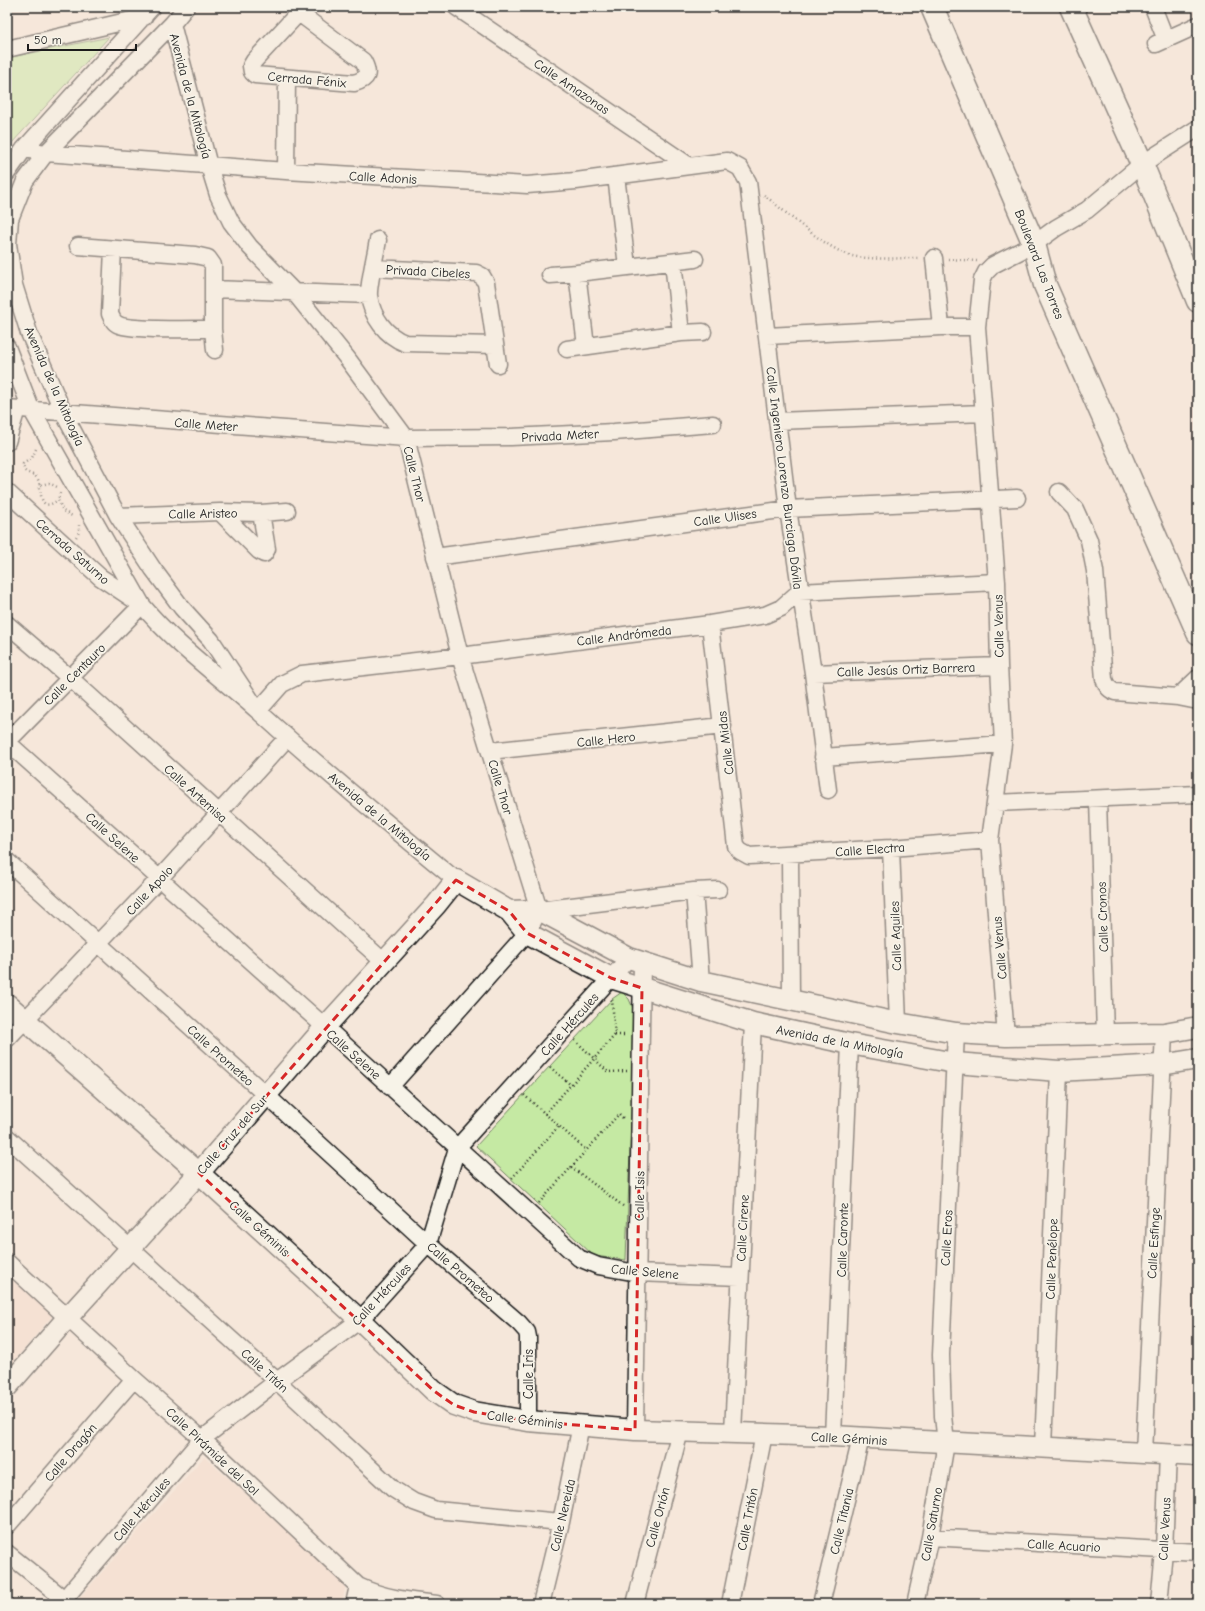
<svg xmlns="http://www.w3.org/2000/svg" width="1205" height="1611" viewBox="0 0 1205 1611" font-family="'Comic Neue',sans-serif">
	<rect width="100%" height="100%" fill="#f5e7da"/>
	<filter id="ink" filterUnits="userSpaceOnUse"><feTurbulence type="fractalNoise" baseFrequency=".025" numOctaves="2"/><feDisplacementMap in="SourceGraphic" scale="8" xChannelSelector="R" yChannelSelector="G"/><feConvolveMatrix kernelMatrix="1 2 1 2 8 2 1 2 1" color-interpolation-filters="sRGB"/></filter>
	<g filter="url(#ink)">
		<path fill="#f3d9ca" d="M7 1276 53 1315 7 1369Z
			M204 1457 346 1583 342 1604H74Z"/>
		<path fill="#c5e9a3" stroke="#708260" d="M109 37 11 144 7 148V58Z
			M622 992 629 999 635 1013 626 1260 594 1256 476 1146 612 999Z"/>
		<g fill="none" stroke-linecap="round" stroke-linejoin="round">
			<defs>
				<path id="minor" d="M186 7 172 24 46 153 25 181 10 219 8 244 14 285 29 333 64 414 118 516 153 569 182 608 211 640 258 711
					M456 7 688 165
					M1153 7 1166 40
					M299 13 363 61C370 74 368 79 354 83L255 75 252 72 251 66 254 61 304 7
					M172 24 209 166 218 195 231 222 250 247 294 292 347 358 406 438 460 656 539 910 527 933 390 1087
					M1156 44 1198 25
					M7 49 144 17
					M24 149 46 153 286 171 527 185 576 181 727 161 740 168 748 182 788 509 813 673 828 790
					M286 171 287 78
					M7 173 24 149 152 7
					M616 176 627 266
					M378 240C376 253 368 285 369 296 372 317 386 336 405 343L495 345
					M78 246 195 255 208 258 213 265V329L215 350
					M113 249 110 314C112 318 113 322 117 324 128 331 196 329 213 329
					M934 258 941 327
					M673 262 681 333
					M373 268 476 273 482 276 486 283 498 364
					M577 273 586 346
					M550 275 577 273 695 259
					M213 289 369 295
					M767 336 941 327H977
					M7 347 31 409 142 605C176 646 219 676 258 711 322 769 389 825 456 880
					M567 349 681 333 703 332
					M7 408 406 438 511 437 614 432 713 424
					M777 421 984 413
					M7 442 17 409
					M7 492 100 577 142 605 7 742
					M1059 492 1075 509 1089 540 1095 571 1104 679C1106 685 1108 689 1115 692L1178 697 1198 701
					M220 512 259 551 264 554 267 549 261 513
					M118 516 220 512 261 513 287 511
					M435 557 788 509 1017 498
					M7 624 70 678 384 962
					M710 624 736 846 740 851 749 856 891 848 990 840
					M813 673 999 666
					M1178 697 1198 678
					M258 711 282 684 302 674 460 656 710 624 765 615 781 608 799 592 997 582
					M7 742 325 1027 579 1258 598 1266 637 1273 740 1277
					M490 751 723 726
					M823 757 1003 744
					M1098 799 1105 1035
					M995 803 1198 794
					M891 848 898 1023
					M790 854 791 1000
					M7 861 266 1095 428 1244 519 1323 527 1332 528 1337V1421
					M694 891 701 981
					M539 910 694 891 718 890
					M1006 1036 990 840 1003 744 999 666 997 582 977 327 982 280 986 272 993 265 1034 244 1056 228 1087 210 1142 164 1198 128
					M7 1039 160 878 287 738
					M7 1137 277 1381 393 1489 414 1502 436 1510 561 1522
					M7 1262 134 1379 202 1439 358 1586C383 1598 409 1601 437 1604
					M635 1430 642 962
					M733 1432 753 1023
					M833 1436 850 1044
					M1043 1447 1059 1071
					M1144 1453 1164 1033
					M7 1526 134 1379
					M930 1537 1198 1552
					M7 1553 64 1599
					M60 1604 202 1439 277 1381 360 1320 428 1244 457 1148 629 958
					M354 1604 358 1586
					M541 1604 561 1522 581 1425
					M635 1604 680 1431
					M730 1604 764 1434
					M821 1604 861 1438
					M915 1604 930 1537 946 1443 943 1416 941 1355 956 1033
					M1159 1604 1164 1551 1168 1454"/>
				<path id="tertiary" d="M509 911 539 910 629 958 701 981 898 1023 956 1033 1006 1036 1164 1033 1198 1027
					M7 1004 199 1173 360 1320 434 1391 454 1405 474 1412 528 1421 635 1430 833 1436 1198 1456
					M7 1387 68 1317 199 1173 325 1027 436 905 456 880 509 911 527 933 611 978 753 1023 850 1044 955 1063 1059 1071 1161 1065 1198 1059"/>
				<path id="secondary" d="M932 7 1034 244 1045 285 1198 633
					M1071 7 1142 164 1198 301"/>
			</defs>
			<use href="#minor" stroke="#1c1c1c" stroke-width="19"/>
			<use href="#tertiary" stroke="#1c1c1c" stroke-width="23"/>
			<use href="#secondary" stroke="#1c1c1c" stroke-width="25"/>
			<path stroke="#1c1c1c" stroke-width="2.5" stroke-dasharray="1 3" stroke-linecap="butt" d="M764 195C786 212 826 249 852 256 870 260 900 258 919 258
				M948 259 977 261
				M36 449 32 458 23 464 24 470C27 474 33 473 37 478 43 485 36 516 58 500
				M41 485 49 483 57 487
				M60 493 58 500 63 511 74 517
				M76 537 79 532V525
				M615 1035H627
				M575 1040 608 1072 627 1071
				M550 1067 571 1085
				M524 1095 586 1150
				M545 1114 615 1035 612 999
				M571 1167 623 1206
				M512 1178 559 1126
				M539 1203 619 1114 624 1119"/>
			<use href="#minor" stroke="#f7f3e8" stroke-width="16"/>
			<use href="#tertiary" stroke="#f7f3e8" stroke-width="20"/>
			<use href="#secondary" stroke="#f7f3e8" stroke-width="22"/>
		</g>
	</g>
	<path d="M0 0H1205V1611H0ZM456 880 509 911 527 933 611 978 642 988 635 1430 528 1421 474 1412 454 1405 434 1391 199 1173Z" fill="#f5e7da" fill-opacity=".55" fill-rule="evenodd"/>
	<path fill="none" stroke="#d62828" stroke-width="3" stroke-dasharray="8 5" stroke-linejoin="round" d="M456 880 509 911 527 933 611 978 642 988 635 1430 528 1421 474 1412 454 1405 434 1391 199 1173Z"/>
	<g text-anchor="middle" stroke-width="3.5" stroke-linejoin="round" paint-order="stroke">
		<g font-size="13" fill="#1c1c1c" stroke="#f7f3e8">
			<text transform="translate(307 79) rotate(5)" y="5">Cerrada Fénix</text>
			<text transform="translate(572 86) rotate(34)" y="5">Calle Amazonas</text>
			<text transform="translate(191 96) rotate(75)" y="5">Avenida de la Mitología</text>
			<text transform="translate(383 177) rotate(3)" y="5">Calle Adonis</text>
			<text transform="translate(1040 264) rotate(69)" y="5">Boulevard Las Torres</text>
			<text transform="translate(428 271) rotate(3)" y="5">Privada Cibeles</text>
			<text transform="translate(55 386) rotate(66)" y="5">Avenida de la Mitología</text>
			<text transform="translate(206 424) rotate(4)" y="5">Calle Meter</text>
			<text transform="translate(560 435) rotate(-3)" y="5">Privada Meter</text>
			<text transform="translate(415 474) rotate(76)" y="5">Calle Thor</text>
			<text transform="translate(785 478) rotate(83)" y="5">Calle Ingeniero Lorenzo Burciaga Dávila</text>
			<text transform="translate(203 513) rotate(-1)" y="5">Calle Aristeo</text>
			<text transform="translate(725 517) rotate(-8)" y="5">Calle Ulises</text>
			<text transform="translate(73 551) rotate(41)" y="5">Cerrada Saturno</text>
			<text transform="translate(998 626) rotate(-91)" y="5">Calle Venus</text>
			<text transform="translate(624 635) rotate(-7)" y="5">Calle Andrómeda</text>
			<text transform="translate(906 669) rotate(-2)" y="5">Calle Jesús Ortiz Barrera</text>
			<text transform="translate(74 674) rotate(-45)" y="5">Calle Centauro</text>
			<text transform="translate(606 739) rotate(-6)" y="5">Calle Hero</text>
			<text transform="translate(725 743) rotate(-97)" y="5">Calle Midas</text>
			<text transform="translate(501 787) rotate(73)" y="5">Calle Thor</text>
			<text transform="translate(196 793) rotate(42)" y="5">Calle Artemisa</text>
			<text transform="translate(380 816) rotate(40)" y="5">Avenida de la Mitología</text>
			<text transform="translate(113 837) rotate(42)" y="5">Calle Selene</text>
			<text transform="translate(870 849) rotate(-4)" y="5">Calle Electra</text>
			<text transform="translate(149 890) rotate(-47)" y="5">Calle Apolo</text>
			<text transform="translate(1102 917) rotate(-92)" y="5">Calle Cronos</text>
			<text transform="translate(895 936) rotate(-92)" y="5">Calle Aquiles</text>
			<text transform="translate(999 948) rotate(-95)" y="5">Calle Venus</text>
			<text transform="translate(569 1024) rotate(-48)" y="5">Calle Hércules</text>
			<text transform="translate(840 1041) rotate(11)" y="5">Avenida de la Mitología</text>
			<text transform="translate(354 1054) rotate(42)" y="5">Calle Selene</text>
			<text transform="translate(221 1055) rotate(42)" y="5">Calle Prometeo</text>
			<text transform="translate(232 1134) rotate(-49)" y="5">Calle Cruz del Sur</text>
			<text transform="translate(639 1196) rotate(-89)" y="5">Calle Isis</text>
			<text transform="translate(260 1228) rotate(42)" y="5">Calle Géminis</text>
			<text transform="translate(742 1228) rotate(-87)" y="5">Calle Cirene</text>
			<text transform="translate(946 1238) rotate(-87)" y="5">Calle Eros</text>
			<text transform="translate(842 1240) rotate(-88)" y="5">Calle Caronte</text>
			<text transform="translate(1153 1243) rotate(-87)" y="5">Calle Esfinge</text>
			<text transform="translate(1051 1259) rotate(-88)" y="5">Calle Penélope</text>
			<text transform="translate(645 1271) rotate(5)" y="5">Calle Selene</text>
			<text transform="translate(461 1272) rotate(41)" y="5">Calle Prometeo</text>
			<text transform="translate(381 1294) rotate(-47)" y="5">Calle Hércules</text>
			<text transform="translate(265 1370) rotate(42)" y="5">Calle Titán</text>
			<text transform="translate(528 1374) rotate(-90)" y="5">Calle Iris</text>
			<text transform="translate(525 1419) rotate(7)" y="5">Calle Géminis</text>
			<text transform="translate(849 1438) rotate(3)" y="5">Calle Géminis</text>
			<text transform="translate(213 1451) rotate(43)" y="5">Calle Pirámide del Sol</text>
			<text transform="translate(70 1452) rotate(-49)" y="5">Calle Dragón</text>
			<text transform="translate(141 1509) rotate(-49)" y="5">Calle Hércules</text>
			<text transform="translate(562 1515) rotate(-77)" y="5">Calle Nereida</text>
			<text transform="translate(657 1517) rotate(-75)" y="5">Calle Orión</text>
			<text transform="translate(747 1519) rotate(-79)" y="5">Calle Tritón</text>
			<text transform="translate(841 1521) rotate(-77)" y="5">Calle Titania</text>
			<text transform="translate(931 1524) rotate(-80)" y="5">Calle Saturno</text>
			<text transform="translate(1164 1529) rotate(-87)" y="5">Calle Venus</text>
			<text transform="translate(1064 1545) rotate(3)" y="5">Calle Acuario</text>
		</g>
	</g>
	<rect width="1205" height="1611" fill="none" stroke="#f7f3e8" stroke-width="24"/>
	<rect x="12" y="12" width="1181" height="1587" fill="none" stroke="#1c1c1c" stroke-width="1.5" filter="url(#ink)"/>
	<path d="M28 44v6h108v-6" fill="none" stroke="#1c1c1c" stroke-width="2"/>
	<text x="34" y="44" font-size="12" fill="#1c1c1c" stroke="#f7f3e8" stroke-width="3" paint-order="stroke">50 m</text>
</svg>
